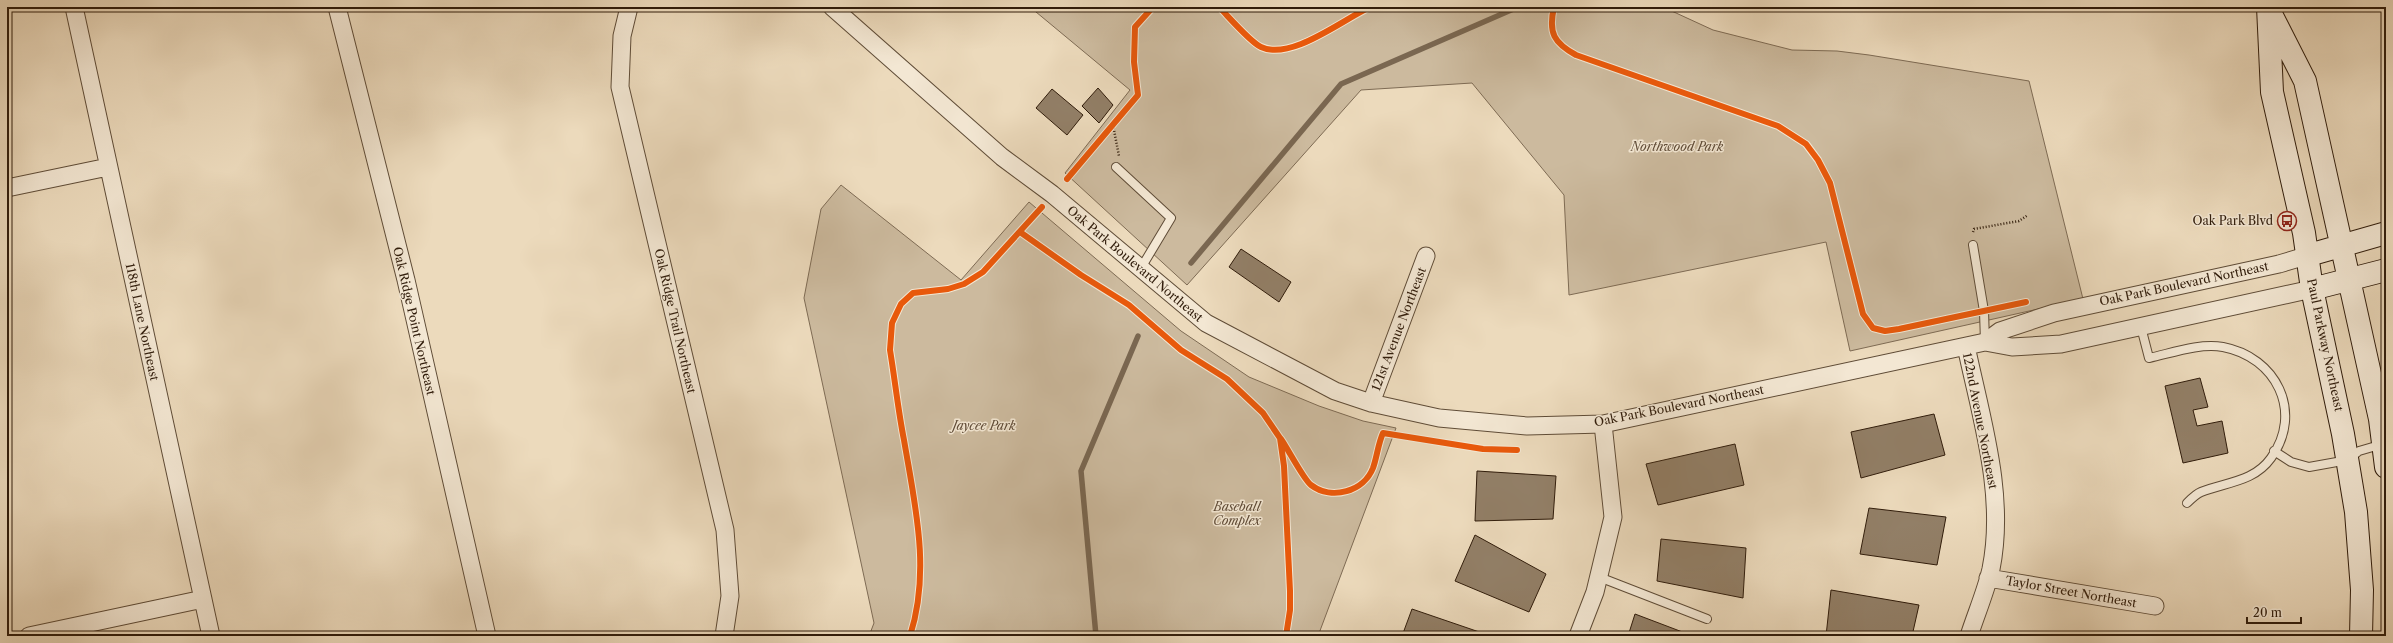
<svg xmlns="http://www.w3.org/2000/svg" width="2393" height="643" viewBox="0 0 2393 643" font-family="'Libre Caslon Text',serif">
	<rect width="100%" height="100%" fill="#ecdabc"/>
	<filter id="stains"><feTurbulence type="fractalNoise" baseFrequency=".005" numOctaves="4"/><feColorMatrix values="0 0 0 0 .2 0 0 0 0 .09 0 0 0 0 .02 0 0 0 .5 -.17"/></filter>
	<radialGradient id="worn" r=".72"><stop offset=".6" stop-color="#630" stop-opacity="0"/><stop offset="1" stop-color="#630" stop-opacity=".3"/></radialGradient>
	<path fill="#ccba9e" stroke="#7e6b54" d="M1030 7H1663L1713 30 1792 50 1837 51 1869 55 2029 81 2083 299 1850 351 1826 242 1569 295 1564 195 1472 83 1361 90 1187 285 1065 173 1130 90Z
		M841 185 961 280 1029 202 1181 331 1249 377 1319 406 1363 421 1396 428 1318 636H869L874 623 804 298 821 209Z"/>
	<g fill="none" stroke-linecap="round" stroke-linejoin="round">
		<path stroke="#7a6751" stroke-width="5.5" d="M1191 263 1341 84 1518 7
			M1096 636 1081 471 1138 336"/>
	</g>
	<path fill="#927f67" stroke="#301c0b" d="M1098 88 1113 105 1099 123 1082 106Z
		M1052 89 1083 115 1067 135 1036 108Z
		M1241 249 1291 282 1279 302 1229 267Z
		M2200 378 2208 407 2193 410 2197 426 2222 421 2228 453 2183 463 2165 386Z
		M1934 414 1945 455 1861 478 1851 432Z
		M1735 444 1744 485 1658 505 1646 464Z
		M1477 471 1556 476 1553 519 1475 521Z
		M1869 508 1946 517 1937 565 1860 554Z
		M1475 535 1546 574 1529 612 1455 581Z
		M1661 539 1746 548 1743 598 1657 581Z
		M1831 590 1919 605 1912 636H1826Z
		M1412 609 1491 636H1402Z
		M1635 614 1693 636H1628Z"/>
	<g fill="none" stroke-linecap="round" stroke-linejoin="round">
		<defs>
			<path id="lane" d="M1116 167 1171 218 1141 268
				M1973 245 1984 311 1985 342
				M2141 327 2149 358C2172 353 2199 343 2223 347 2276 357 2304 412 2271 458 2254 482 2226 482 2201 492 2196 494 2191 499 2187 503
				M2274 451 2291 462 2309 467 2348 460 2359 451 2383 444
				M1599 577 1707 619"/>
			<path id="street" d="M74 7 211 636
				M337 7 406 280 487 636
				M629 7 622 36 620 87 725 530 730 596 724 636
				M832 7 1002 157 1052 194 1206 323 1335 391 1371 403 1439 418 1527 426 1603 424 1985 342 2012 347 2061 344 2312 289
				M7 188 108 167
				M1985 342 2000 331 2054 313 2279 264 2309 255
				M1966 346C1981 418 2006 495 1991 569 1986 591 1976 614 1969 636
				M1371 403 1426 256
				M1988 578 2155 606
				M29 636 203 599
				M1578 636 1595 592 1613 517 1603 424"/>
			<path id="secondary" d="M2268 7 2272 92 2304 233 2312 289 2343 434 2356 512 2362 590 2361 636
				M2272 16 2305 81 2380 419 2386 467
				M2309 255 2386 233
				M2312 289 2386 270"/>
		</defs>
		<use href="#lane" stroke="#5f4c37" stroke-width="10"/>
		<use href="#street" stroke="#5f4c37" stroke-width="19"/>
		<use href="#secondary" stroke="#301c0b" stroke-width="24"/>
		<path stroke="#301c0b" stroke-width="2.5" stroke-dasharray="1 2" stroke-linecap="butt" d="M1113 125 1119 156
			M1973 232 1974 229 2019 221 2028 215"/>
		<use href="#lane" stroke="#f3e7d3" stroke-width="8"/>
		<use href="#street" stroke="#f3e7d3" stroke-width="17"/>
		<use href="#secondary" stroke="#f3e7d3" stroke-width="22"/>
		<defs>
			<path id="cycleway" d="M1219 7C1228 16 1250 42 1261 47 1291 61 1342 20 1370 7
				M1554 7C1548 33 1554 43 1576 55L1778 126 1806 144 1818 160 1830 183 1863 314 1873 328 1885 331 1899 329 2026 302
				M1067 179 1138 95 1134 62 1135 27 1153 7
				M1020 232 1081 275 1129 305 1181 350 1227 379 1263 413 1280 438 1284 466 1290 591V610L1286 636
				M1281 439C1288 449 1304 480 1311 485 1332 501 1364 491 1373 468 1377 457 1378 444 1383 433L1483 449 1517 450
				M910 636C931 571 915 505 904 440 898 410 895 380 890 350L892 323 901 304 913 293 948 289 964 284 983 272 1042 207"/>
		</defs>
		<use href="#cycleway" stroke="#f3e7d3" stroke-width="8"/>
		<use href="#cycleway" stroke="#e8590c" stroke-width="6"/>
	</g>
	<defs>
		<symbol id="bus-ring" viewBox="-11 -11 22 22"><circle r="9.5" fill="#f3e7d3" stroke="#8f2418" stroke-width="1.5"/><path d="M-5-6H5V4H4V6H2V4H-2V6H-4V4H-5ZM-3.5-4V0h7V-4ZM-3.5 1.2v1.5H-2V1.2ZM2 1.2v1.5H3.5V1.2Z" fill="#8f2418"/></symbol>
	</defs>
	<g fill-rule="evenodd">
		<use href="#bus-ring" x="2276" y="210" width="22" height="22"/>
	</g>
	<g text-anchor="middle" stroke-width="3" stroke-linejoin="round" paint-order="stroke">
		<g font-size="12" font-style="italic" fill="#5f4b37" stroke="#f3e7d3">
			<text x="1677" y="151">Northwood Park</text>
			<text x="984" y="430">Jaycee Park</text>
			<text x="1237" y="511">Baseball<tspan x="1237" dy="14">Complex</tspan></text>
		</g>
		<g font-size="12" fill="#301c0b" stroke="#f3e7d3" text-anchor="end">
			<text x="2273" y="225">Oak Park Blvd</text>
		</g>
		<g font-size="12" fill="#301c0b" stroke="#f3e7d3">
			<text transform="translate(1135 264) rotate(40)" y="4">Oak Park Boulevard Northeast</text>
			<text transform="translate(2184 284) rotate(-12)" y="4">Oak Park Boulevard Northeast</text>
			<text transform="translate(414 321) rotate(77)" y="4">Oak Ridge Point Northeast</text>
			<text transform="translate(675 321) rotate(77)" y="4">Oak Ridge Trail Northeast</text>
			<text transform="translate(142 322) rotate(78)" y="4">118th Lane Northeast</text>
			<text transform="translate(1399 329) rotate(-69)" y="4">121st Avenue Northeast</text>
			<text transform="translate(2325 345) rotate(78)" y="4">Paul Parkway Northeast</text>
			<text transform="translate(1679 406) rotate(-11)" y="4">Oak Park Boulevard Northeast</text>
			<text transform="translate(1980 421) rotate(79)" y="4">122nd Avenue Northeast</text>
			<text transform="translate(2071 592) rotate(10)" y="4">Taylor Street Northeast</text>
		</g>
	</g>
	<rect width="2393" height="643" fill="none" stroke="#ecdabc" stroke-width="24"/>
	<rect x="8" y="8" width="2377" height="627" fill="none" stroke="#301c0b" stroke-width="2"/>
	<rect x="12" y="12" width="2369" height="619" fill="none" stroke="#301c0b"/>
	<path d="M2247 617v6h54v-6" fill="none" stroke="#301c0b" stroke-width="2"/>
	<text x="2253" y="617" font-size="12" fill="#301c0b" stroke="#f3e7d3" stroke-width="3" paint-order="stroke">20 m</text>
	<rect width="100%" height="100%" filter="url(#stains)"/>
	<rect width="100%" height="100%" fill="url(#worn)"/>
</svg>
